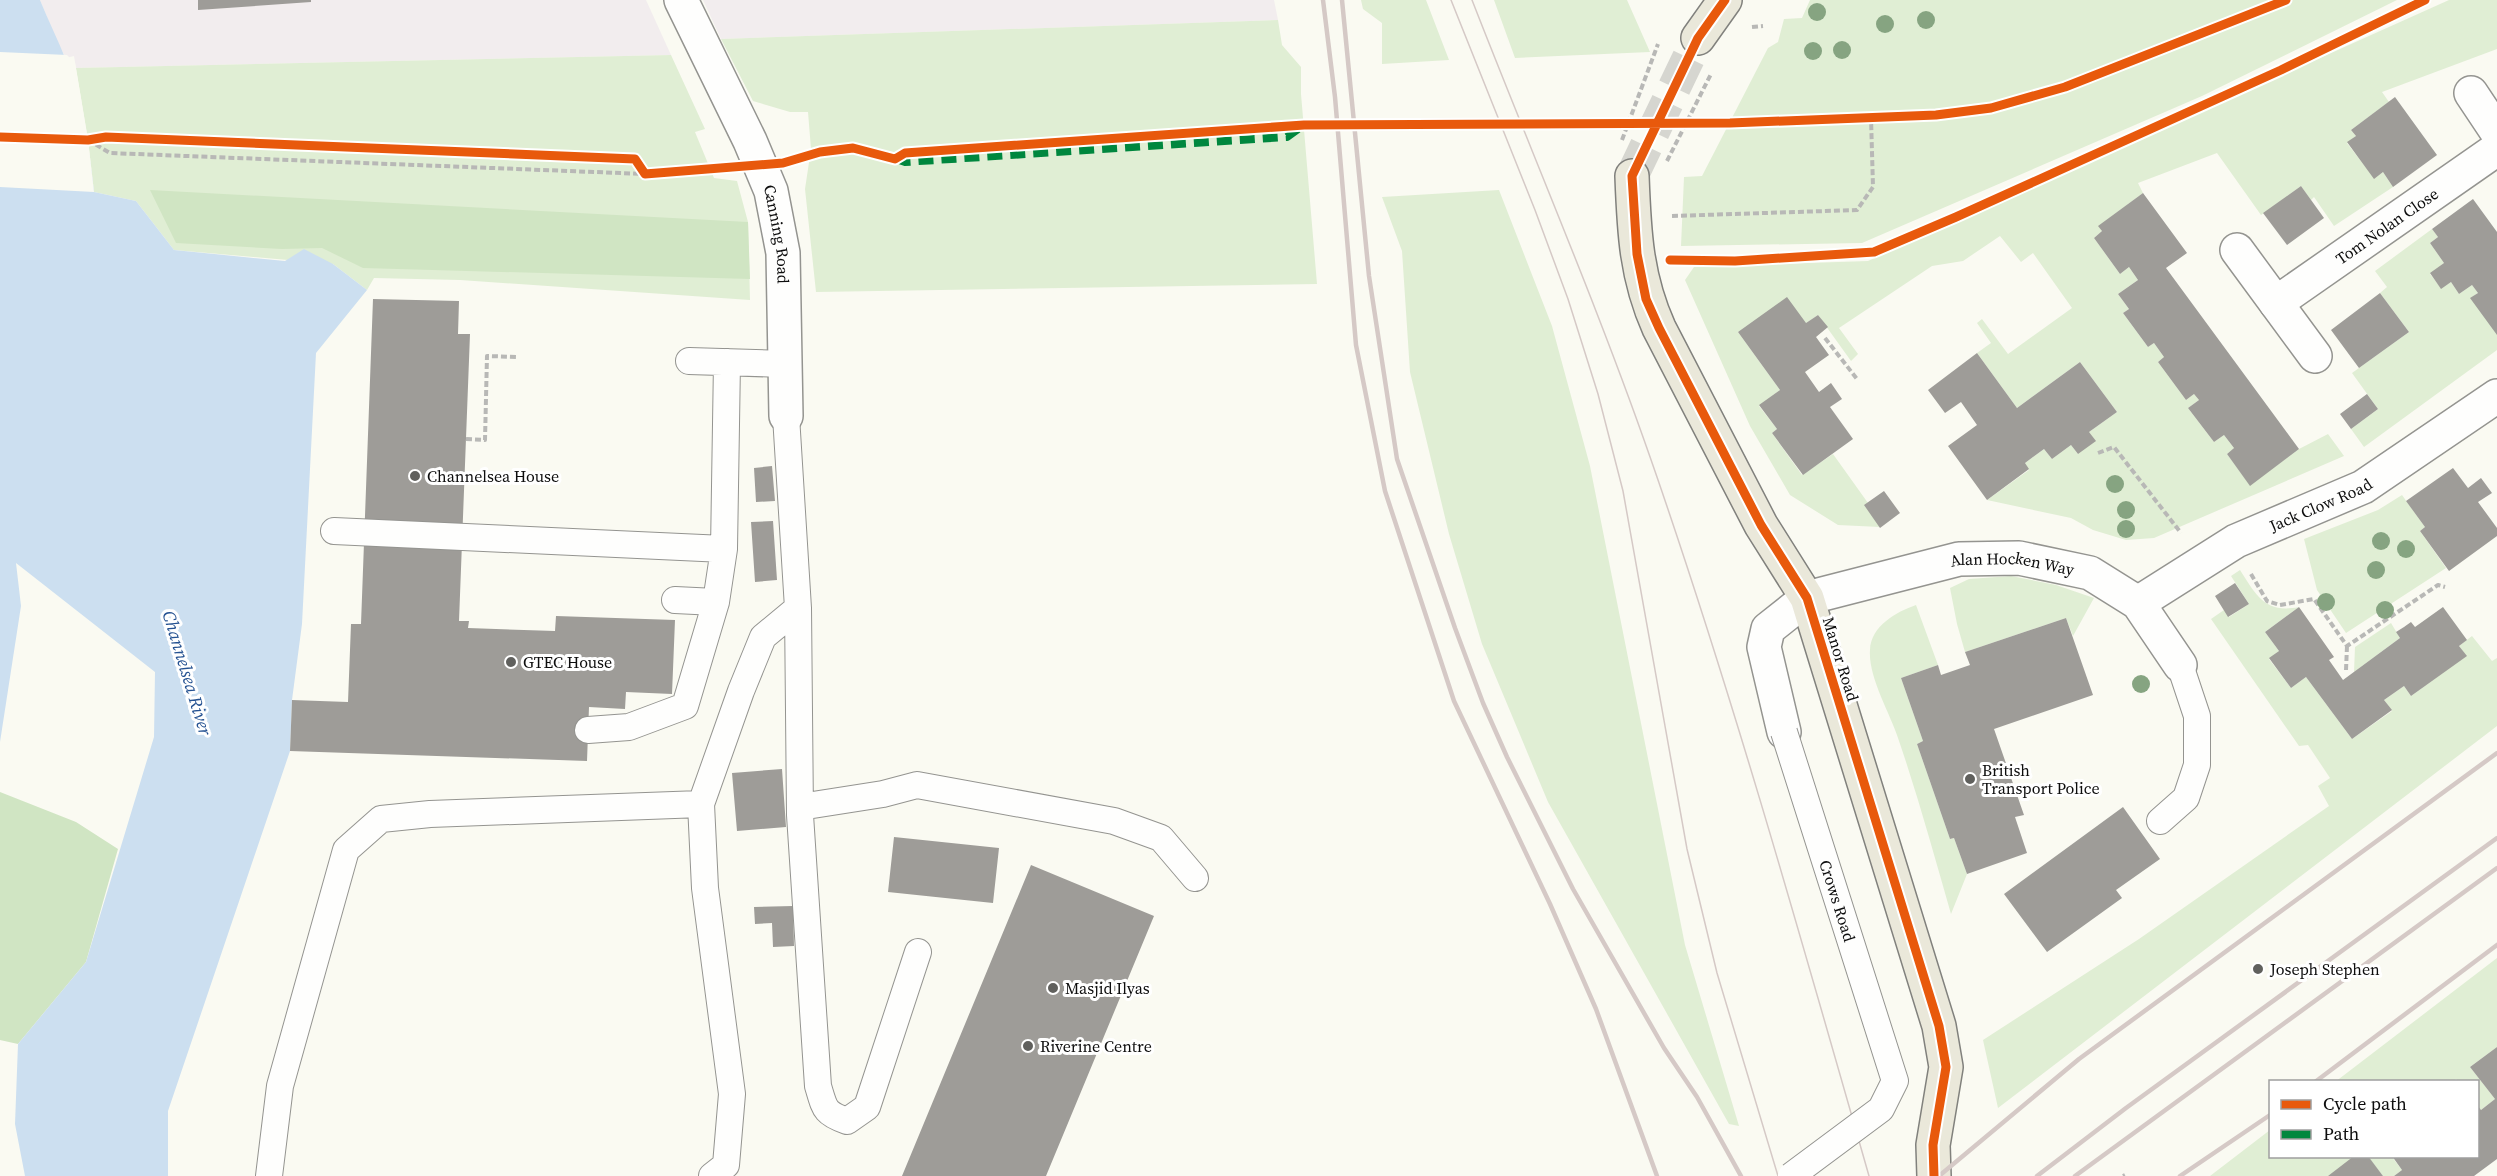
<svg xmlns="http://www.w3.org/2000/svg" width="2497" height="1176" viewBox="0 0 2497 1176" font-family="'Source Serif 4',serif">
	<rect width="100%" height="100%" fill="#fafaf2"/>
	<path fill="#f2edee" d="M40 0H646L671 55 76 68 74 56 66 58 57 42Z
		M703 0H1274L1278 20 721 39Z"/>
	<path fill="#e0eed4" d="M1361 0H1426L1449 60 1382 64V23L1363 9Z
		M1494 0H1627L1650 52 1515 58Z
		M1810 0H2397L2202 96 1862 243 1681 246 1684 177 1702 176 1768 48 1778 42 1784 19 1802 18Z
		M2449 0H2497V49L2382 92 2389 102 2351 130 2356 136 2347 143 2374 178 2383 172 2393 187 2334 226 2314 197 2311 200 2301 186 2261 215 2217 153 2138 183 2143 193 2099 226 2102 231 2094 238 2120 274 2129 267 2138 280 2118 294 2129 309 2123 313 2148 347 2154 343 2164 357 2158 362 2186 400 2194 394 2199 400 2188 408 2214 442 2224 435 2234 448 2227 454 2250 485 2299 449 2328 434 2344 456 2154 538 2126 540 2093 530 2071 518 1987 500 2029 470 2025 463 2044 449 2052 459 2071 445 2078 454 2089 432 2117 412 2080 362 2017 408 1977 353 1991 343 1977 323 1982 319 2008 354 2072 308 2033 253 2021 262 2000 236 1963 261 1932 266 1839 328 1858 354 1851 361 1818 315 1806 323 1738 332 1780 390 1759 406 1777 429 1772 433 1802 475 1833 454 1868 503 1880 527 1838 525 1790 495 1750 426 1685 280 1694 267 1868 261Z
		M1278 20 1282 45 1301 67V94L1317 284 816 292 805 189 811 149 808 112H790L753 101 721 39Z
		M671 55 705 129 695 132 714 178 737 181 748 222 750 300 460 280 374 278 367 290 333 264 174 250 136 201 94 192 88 140 76 68Z
		M1499 190 1552 326 1590 466 1685 945 1739 1126 1729 1124 1548 802 1482 644 1449 534 1410 372 1402 251 1382 197Z
		M2432 229 2438 237 2430 243 2444 263 2430 274 2441 288 2451 282 2459 294 2472 285 2478 293 2471 298 2497 334V350L2364 447 2351 429 2378 409 2352 373 2409 332 2380 293 2387 287 2375 271Z
		M2402 495 2425 527 2420 531 2446 568 2346 633 2317 590 2304 539 2378 510Z
		M2240 570C2256 595 2265 614 2299 607L2265 632 2279 651 2269 659 2291 688 2306 677 2352 739 2392 711 2384 700 2404 686 2411 696 2466 656 2459 646 2472 636 2492 661 2497 658V726L1998 1108 1983 1040 2139 939 2329 806 2318 786 2330 778 2308 745 2299 746 2211 619 2224 610 2229 617 2249 604 2231 576Z
		M2011 576 2056 585 2094 598 2073 636 2066 618 1965 652 1957 624 1950 588 1969 579Z
		M1916 605 1938 665 1901 678 1923 741 1917 744 1950 839 1954 838 1967 874 1951 914C1934 855 1918 796 1898 738 1890 713 1868 677 1870 650 1871 626 1896 612 1916 605Z
		M2391 623 2400 638 2354 672 2355 647Z
		M2497 958V1047L2470 1067 2495 1099 2481 1110 2478 1106V1082L2459 1081 2456 1079 2452 1082H2335Z
		M2270 1130V1156L2354 1157 2330 1176H2210Z
		M2368 1157H2392L2402 1170 2394 1176H2383Z"/>
	<path fill="#d0e5c3" d="M150 190 748 222 750 279 363 268 322 248 282 249 176 243Z
		M0 792 76 822 118 849 86 962 18 1044 0 1040Z"/>
	<path fill="#ccdff0" d="M0 0H40C48 20 58 40 66 60 82 103 89 147 94 192L136 201 174 250 285 261 304 249 333 264 367 290 316 353 302 624 292 700 290 751 168 1111V1176H25L15 1124 18 1044 86 962 154 737 155 672 16 563 21 606 0 742Z"/>
	<path fill="#fafaf2" d="M0 52 67 55 75 63 88 140 94 192 0 187Z"/>
	<path fill="#9e9c98" d="M198 0H311V2L198 10Z
		M2395 97 2437 155 2393 187 2383 172 2374 179 2347 142 2356 136 2351 130Z
		M2301 186 2324 218 2287 245 2263 213Z
		M2143 193 2187 253 2166 268 2299 449 2250 486 2227 454 2234 448 2224 435 2214 442 2188 408 2199 400 2194 394 2186 400 2158 362 2164 357 2154 343 2148 347 2123 313 2129 309 2118 294 2138 280 2129 267 2120 274 2094 238 2102 231 2098 226Z
		M2473 199 2497 232V335L2470 298 2478 293 2472 285 2459 294 2451 282 2441 289 2430 273 2444 263 2430 243 2438 237 2432 229Z
		M2380 293 2409 332 2359 368 2331 330Z
		M1787 297 1806 323 1818 315 1828 327 1816 337 1829 355 1805 372 1819 392 1831 383 1842 399 1830 407 1853 439 1803 475 1772 433 1777 429 1759 405 1780 390 1738 332Z
		M373 299 459 301 458 334H470L459 621H469L468 628 555 631 556 616 675 620 672 694 626 692 625 709 589 707 587 761 290 751 292 700 348 702 351 624H361Z
		M1977 353 2017 408 2080 362 2117 412 2089 432 2096 441 2078 454 2071 445 2052 459 2044 449 2025 463 2029 469 1987 500 1948 446 1977 425 1961 402 1945 413 1928 390Z
		M2367 394 2378 409 2351 429 2340 414Z
		M772 466 775 501 756 502 754 468Z
		M2453 468 2468 488 2481 478 2492 493 2478 502 2497 528V536L2449 571 2420 531 2425 527 2406 501Z
		M1884 491 1900 513 1880 528 1864 505Z
		M773 521 777 580 755 582 751 522Z
		M2235 583 2249 604 2228 617 2215 596Z
		M2299 607 2334 657 2329 660 2343 680 2400 638 2396 632 2404 627 2411 622 2415 627 2443 607 2467 640 2459 646 2467 656 2411 696 2404 686 2384 700 2392 710 2352 739 2306 677 2291 688 2269 658 2279 651 2265 632Z
		M2066 618 2093 695 1994 729 2024 815 2015 817 2027 853 1967 874 1954 838 1950 839 1917 744 1923 741 1901 678 1938 665 1941 675 1970 665 1965 652Z
		M782 769 786 827 737 831 732 773Z
		M2123 807 2160 859 2116 890 2122 898 2047 952 2004 894Z
		M894 837 999 848 993 903 888 892Z
		M1031 865 1154 916 1046 1176H902Z
		M793 906 794 946 773 947 772 923 755 924 754 907Z
		M2497 1047V1159L2474 1176H2394L2402 1170 2392 1156H2478V1106L2481 1110 2495 1099 2470 1067Z
		M2354 1156H2368L2383 1176H2328Z"/>
	<g fill="none" stroke-linecap="round" stroke-linejoin="round">
		<path stroke="#d6d6d0" stroke-width="33" stroke-dasharray="33 16" stroke-linecap="butt" d="M1632 176 1698 38"/>
		<defs>
			<path id="lane" d="M689 361 784 364
				M786 416 798 608 800 815 818 1086C825 1109 824 1113 847 1121L867 1107 918 952
				M334 531 724 549
				M675 600 716 602
				M588 730 629 727 685 706 716 602 724 549 727 362
				M800 807 883 794 917 785 1114 821 1161 838 1195 878
				M2160 821 2186 798 2197 765V716L2180 665
				M269 1176 280 1086 346 850 381 819 430 814 701 804
				M712 1176 726 1165 732 1094 705 888 701 804 741 691 763 637 798 608"/>
			<g id="street">
				<path id="s1" d="M681 0 750 141 771 191 783 253 786 416"/>
				<path d="M2471 93 2497 132"/>
				<path d="M2237 250 2315 356"/>
				<path id="s2" d="M2276 303 2497 149"/>
				<path id="s3" d="M2138 603 2236 541 2363 487 2497 396"/>
				<path id="s4" d="M1784 732 1764 647 1768 629 1807 598 1959 559 2019 558 2090 573 2138 603 2180 665"/>
			</g>
			<path id="primary" d="M1698 38 1725 0
				M1632 176C1634 231 1636 277 1659 328L1761 525 1807 598 1939 1026 1946 1067 1933 1145 1934 1176"/>
		</defs>
		<use href="#lane" stroke="#949490" stroke-width="28"/>
		<use href="#street" stroke="#949490" stroke-width="36"/>
		<use href="#primary" stroke="#81817d" stroke-width="36"/>
		<path stroke="#b8b8b6" stroke-width="4" stroke-dasharray="6 3" stroke-linecap="butt" d="M1752 27 1763 26
			M88 140 110 153 645 174
			M1622 140 1658 44
			M1667 161 1711 74
			M1672 216 1857 210 1873 187 1871 118
			M1677 260 1735 261 1874 252 1956 217 2281 70 2425 0
			M1825 338 1857 379
			M466 439 485 440 487 356 517 357
			M2098 453 2114 447 2181 533
			M2251 574 2267 601 2280 605 2314 599 2347 646 2438 585 2445 587
			M2346 670 2347 646
			M2123 1176 2125 1175"/>
		<use href="#lane" stroke="#fefefd" stroke-width="26"/>
		<use href="#street" stroke="#fefefd" stroke-width="33"/>
		<use href="#primary" stroke="#eae8da" stroke-width="33"/>
		<path stroke="#d5c9c6" stroke-width="1.5" d="M1451 0 1535 210 1568 299 1598 394 1623 491 1687 849 1717 973 1778 1176
			M1472 0C1534 159 1602 316 1657 477 1736 707 1802 942 1869 1176"/>
		<path stroke="#d5c9c6" stroke-width="4.5" d="M1323 0 1335 97 1356 345 1385 491 1454 701 1550 904 1596 1009 1657 1176
			M1342 0 1369 276 1397 459 1455 628 1483 703 1507 757 1573 889 1664 1048 1697 1097 1741 1176
			M2315 1082 2497 945
			M1939 1176 2079 1059 2497 753
			M2037 1176 2126 1108 2497 838
			M2075 1176 2497 868
			M2180 1176 2270 1115"/>
		<defs>
			<g id="lane-bridge">
				<path id="s5" d="M1784 732 1895 1081 1881 1109 1791 1176"/>
			</g>
		</defs>
		<use href="#lane-bridge" stroke="#949490" stroke-width="28" stroke-linecap="butt"/>
		<use href="#lane-bridge" stroke="#fefefd" stroke-width="26"/>
		<path stroke="#00873e" stroke-width="8" stroke-dasharray="15 8" stroke-linecap="butt" d="M896 159 905 162 1287 137 1302 126"/>
		<defs>
			<path id="cycleway" d="M1725 0 1698 38 1632 176 1637 254 1646 299 1659 328 1761 525 1807 598 1939 1026 1946 1067 1933 1145 1934 1176
				M0 137 88 140 106 137 635 159 645 174 783 163 820 152 853 148 895 159 905 153 1304 125 1730 123 1936 115 1991 108 2065 87 2286 0
				M1670 260 1735 261 1874 252 1956 217 2281 70 2425 0"/>
		</defs>
		<use href="#cycleway" stroke="#fff" stroke-width="13"/>
		<use href="#cycleway" stroke="#e8590c" stroke-width="9"/>
	</g>
	<g fill="#86a481">
		<circle cx="1817" cy="12" r="9"/>
		<circle cx="1926" cy="20" r="9"/>
		<circle cx="1885" cy="24" r="9"/>
		<circle cx="1842" cy="50" r="9"/>
		<circle cx="1813" cy="51" r="9"/>
		<circle cx="2115" cy="484" r="9"/>
		<circle cx="2126" cy="510" r="9"/>
		<circle cx="2126" cy="529" r="9"/>
		<circle cx="2381" cy="541" r="9"/>
		<circle cx="2406" cy="549" r="9"/>
		<circle cx="2376" cy="570" r="9"/>
		<circle cx="2326" cy="602" r="9"/>
		<circle cx="2385" cy="610" r="9"/>
		<circle cx="2141" cy="684" r="9"/>
	</g>
	<g fill="#60605d" stroke="#fff" stroke-width="2">
		<circle cx="415" cy="476" r="6"/>
		<circle cx="511" cy="662" r="6"/>
		<circle cx="1970" cy="779" r="6"/>
		<circle cx="2258" cy="969" r="6"/>
		<circle cx="1053" cy="988" r="6"/>
		<circle cx="1028" cy="1046" r="6"/>
	</g>
	<g text-anchor="middle" stroke-width="6" stroke-linejoin="round" paint-order="stroke">
		<g font-size="16" fill="#0d0d0d" stroke="#fff">
			<text dy="6" stroke="none"><textPath href="#s2" startOffset="135">Tom Nolan Close</textPath></text>
			<text dy="6" stroke="none"><textPath href="#s1" startOffset="255">Canning Road</textPath></text>
			<text dy="6" stroke="none"><textPath href="#s3" startOffset="208">Jack Clow Road</textPath></text>
			<text dy="6" stroke="none"><textPath href="#s4" startOffset="366">Alan Hocken Way</textPath></text>
			<text transform="translate(1841 659) rotate(73)" y="6">Manor Road</text>
			<text dy="6" stroke="none"><textPath href="#s5" startOffset="177">Crows Road</textPath></text>
		</g>
		<g font-size="16" fill="#0d0d0d" stroke="#fff" text-anchor="start">
			<text x="427" y="482">Channelsea House</text>
			<text x="523" y="668">GTEC House</text>
			<text x="1982" y="776">British<tspan x="1982" dy="18">Transport Police</tspan></text>
			<text x="2270" y="975">Joseph Stephen</text>
			<text x="1065" y="994">Masjid Ilyas</text>
			<text x="1040" y="1052">Riverine Centre</text>
		</g>
		<g font-size="18" font-style="italic" fill="#245191" stroke="#fff">
			<text transform="translate(187 673) rotate(73)" y="6">Channelsea River</text>
		</g>
	</g>
	<rect x="2269" y="1080" width="210" height="78" fill="#ffffff" stroke="#9e9e9e" stroke-width="1.5"/>
	<rect x="2281" y="1100" width="30" height="9" fill="#e8590c" stroke="#9e9e9e" stroke-width="1.5"/>
	<text x="2323" y="1110" font-size="18" fill="#0d0d0d">Cycle path</text>
	<rect x="2281" y="1130" width="30" height="9" fill="#00873e" stroke="#9e9e9e" stroke-width="1.5"/>
	<text x="2323" y="1140" font-size="18" fill="#0d0d0d">Path</text>
</svg>
